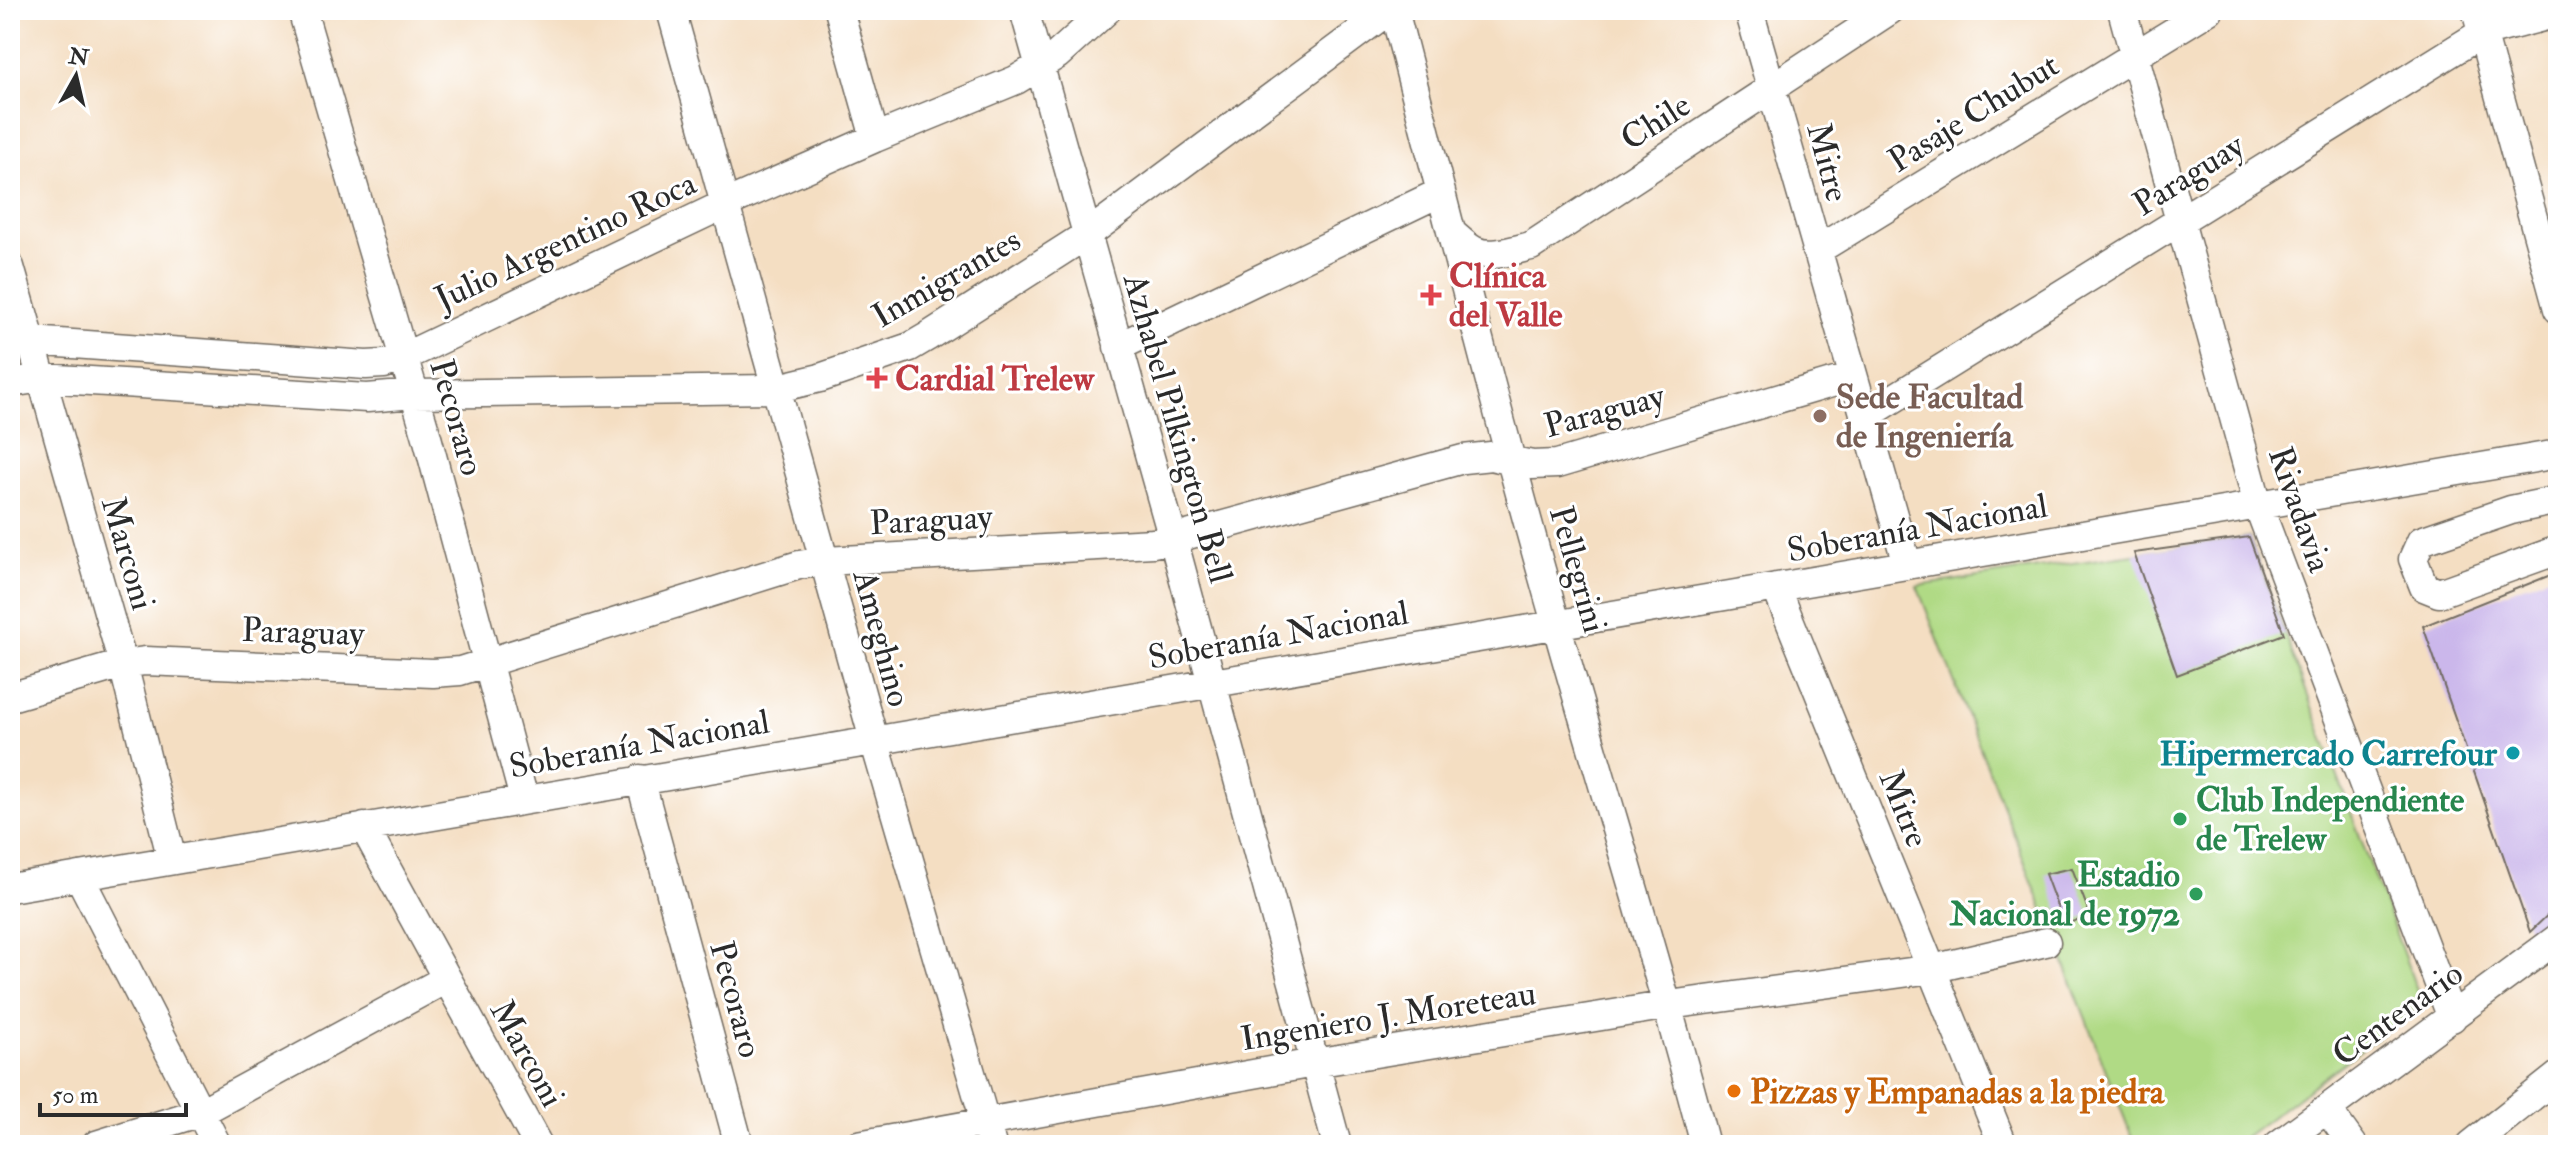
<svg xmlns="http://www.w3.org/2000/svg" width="2568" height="1155" viewBox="0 0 2568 1155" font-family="'IM FELL Double Pica',serif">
	<rect width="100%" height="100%" fill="#fff"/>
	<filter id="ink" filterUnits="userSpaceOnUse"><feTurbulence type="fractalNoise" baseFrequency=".0125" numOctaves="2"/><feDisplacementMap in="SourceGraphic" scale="16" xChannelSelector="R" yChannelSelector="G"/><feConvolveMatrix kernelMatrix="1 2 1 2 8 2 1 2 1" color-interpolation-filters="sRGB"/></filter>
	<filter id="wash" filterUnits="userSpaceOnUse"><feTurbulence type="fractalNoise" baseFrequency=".006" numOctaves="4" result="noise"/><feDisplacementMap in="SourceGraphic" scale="32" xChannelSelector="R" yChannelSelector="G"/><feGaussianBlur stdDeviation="1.8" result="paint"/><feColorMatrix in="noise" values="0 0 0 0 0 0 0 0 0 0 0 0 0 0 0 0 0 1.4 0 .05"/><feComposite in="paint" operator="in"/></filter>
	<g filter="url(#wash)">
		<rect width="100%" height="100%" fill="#f4dec2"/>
		<path fill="#b0da85" stroke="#6e8258" stroke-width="2" d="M2249 537 2422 1004 2234 1145H2135L1917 586Z"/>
		<g id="blocks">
			<path fill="#cbb7eb" d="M2249 537 2284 634 2177 675 2134 553Z
				M2558 572V879L2549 883 2557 906 2530 932 2423 626Z
				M2072 868 2090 915 2064 925 2045 874Z"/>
		</g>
	</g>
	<g filter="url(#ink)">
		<use href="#blocks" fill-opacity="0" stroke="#716a60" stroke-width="2"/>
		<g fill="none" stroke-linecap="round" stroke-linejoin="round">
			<defs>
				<path id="minor" d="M302 10 427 437 524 799
					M671 10 874 740 992 1145
					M839 10 875 138
					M1024 10 1173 539 1337 1145
					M1394 10C1447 214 1498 420 1556 623 1605 797 1660 970 1705 1145
					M1749 10 1907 564
					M2122 10 2258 505 2452 1018
					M2476 10 2558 309
					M1453 234C1459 239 1466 246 1473 250 1490 259 1514 250 1531 246L1890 10
					M1816 251 2209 10
					M10 267 123 664 172 860
					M10 343 31 341 366 365 384 364 404 357 725 204 875 138 1016 80 1057 55 1107 10
					M1118 347 1441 192
					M10 383 42 378 367 398 414 394 774 389 820 378 910 347 927 337 1088 234 1389 10
					M1864 417 2482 33 2558 13
					M2558 500 2511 510 2421 541 2413 559 2424 587 2439 593 2558 550
					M1776 587 2003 1145
					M10 697 123 664 145 661 433 673 460 671 799 565 825 561 1153 543 1173 539 1463 459 1491 456 1532 465 1557 464 1852 377
					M640 779 739 1145
					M364 827 538 1145
					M79 876 217 1145
					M10 888 2558 454
					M2327 1109 2353 1145
					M96 1145 201 1112 446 979
					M858 1145 1314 1063 1669 1005 1932 969 2046 942
					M2278 1145 2558 938
					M2471 1145 2558 1076"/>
			</defs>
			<use href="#minor" stroke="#716a60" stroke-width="31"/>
			<use href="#minor" stroke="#fff" stroke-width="28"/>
		</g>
	</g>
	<g fill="#e0444e" stroke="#fff" stroke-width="3">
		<path d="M1427 283h8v8h8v8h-8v8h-8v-8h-8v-8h8z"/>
		<path d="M873 366h8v8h8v8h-8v8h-8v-8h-8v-8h8z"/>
	</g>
	<circle fill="#8d6e63" stroke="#fff" stroke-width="3" cx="1820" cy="416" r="8"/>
	<circle fill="#0f9aa8" stroke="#fff" stroke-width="3" cx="2513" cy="753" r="8"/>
	<g fill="#2e9e5b" stroke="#fff" stroke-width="3">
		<circle cx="2180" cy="819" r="8"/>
		<circle cx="2196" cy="894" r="8"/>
	</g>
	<circle fill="#e8710a" stroke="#fff" stroke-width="3" cx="1734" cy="1091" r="8"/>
	<g text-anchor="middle" stroke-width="6" stroke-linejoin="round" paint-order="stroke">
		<g font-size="34" fill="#2b2b2b" stroke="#fff">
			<text transform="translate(1973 112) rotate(-32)" y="12">Pasaje Chubut</text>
			<text transform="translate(1655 121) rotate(-33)" y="12">Chile</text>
			<text transform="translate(1829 162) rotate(75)" y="12">Mitre</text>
			<text transform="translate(2188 174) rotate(-32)" y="12">Paraguay</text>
			<text transform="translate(565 240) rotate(-25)" y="12">Julio Argentino Roca</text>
			<text transform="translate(946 277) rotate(-30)" y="12">Inmigrantes</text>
			<text transform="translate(1604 410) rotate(-15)" y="12">Paraguay</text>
			<text transform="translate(458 417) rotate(74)" y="12">Pecoraro</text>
			<text transform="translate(1179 428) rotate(74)" y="12">Azhabel Pilkington Bell</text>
			<text transform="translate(2301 509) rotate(71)" y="12">Rivadavia</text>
			<text transform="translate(931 519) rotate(-3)" y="12">Paraguay</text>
			<text transform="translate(1917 527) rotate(-10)" y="12">Soberanía Nacional</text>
			<text transform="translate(129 553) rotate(74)" y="12">Marconi</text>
			<text transform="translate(1579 569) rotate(74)" y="12">Pellegrini</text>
			<text transform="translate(303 631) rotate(2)" y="12">Paraguay</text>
			<text transform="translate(1278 634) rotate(-10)" y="12">Soberanía Nacional</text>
			<text transform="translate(883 638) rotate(75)" y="12">Ameghino</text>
			<text transform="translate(639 743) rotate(-10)" y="12">Soberanía Nacional</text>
			<text transform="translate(1905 808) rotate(68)" y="12">Mitre</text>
			<text transform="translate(737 999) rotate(75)" y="12">Pecoraro</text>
			<text transform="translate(2397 1013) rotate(-36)" y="12">Centenario</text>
			<text transform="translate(1388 1015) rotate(-9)" y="12">Ingeniero J. Moreteau</text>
			<text transform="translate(528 1053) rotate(61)" y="12">Marconi</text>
		</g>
		<g font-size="34" font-weight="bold" fill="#be3a42" stroke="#fff" text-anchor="start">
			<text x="1449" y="287">Clínica<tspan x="1449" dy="39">del Valle</tspan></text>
			<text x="895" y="390">Cardial Trelew</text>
		</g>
		<g font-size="34" font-weight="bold" fill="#785e54" stroke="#fff" text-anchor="start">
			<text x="1836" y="408">Sede Facultad<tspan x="1836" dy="39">de Ingeniería</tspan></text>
		</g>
		<g font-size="34" font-weight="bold" fill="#0d838f" stroke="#fff" text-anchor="end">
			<text x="2497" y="765">Hipermercado Carrefour</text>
		</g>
		<g font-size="34" font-weight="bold" fill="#27864d" stroke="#fff" text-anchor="start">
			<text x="2196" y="811">Club Independiente<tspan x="2196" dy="39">de Trelew</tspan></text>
			<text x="2180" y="886" text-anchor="end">Estadio<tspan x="2180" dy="39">Nacional de 1972</tspan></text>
		</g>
		<g font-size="34" font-weight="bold" fill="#c56008" stroke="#fff" text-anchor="start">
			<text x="1750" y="1103">Pizzas y Empanadas a la piedra</text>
		</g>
	</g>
	<rect width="2568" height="1155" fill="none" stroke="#fff" stroke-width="40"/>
	<g transform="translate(76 76) rotate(8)" stroke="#ffffff" stroke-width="6" paint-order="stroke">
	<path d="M0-6L14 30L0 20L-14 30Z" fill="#2b2b2b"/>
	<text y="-12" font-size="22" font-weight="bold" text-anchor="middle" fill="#2b2b2b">N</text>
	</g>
	<path d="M40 1103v12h146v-12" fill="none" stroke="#2b2b2b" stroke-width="4"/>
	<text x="52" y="1103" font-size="24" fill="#2b2b2b" stroke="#ffffff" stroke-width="6" paint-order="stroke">50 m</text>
</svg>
